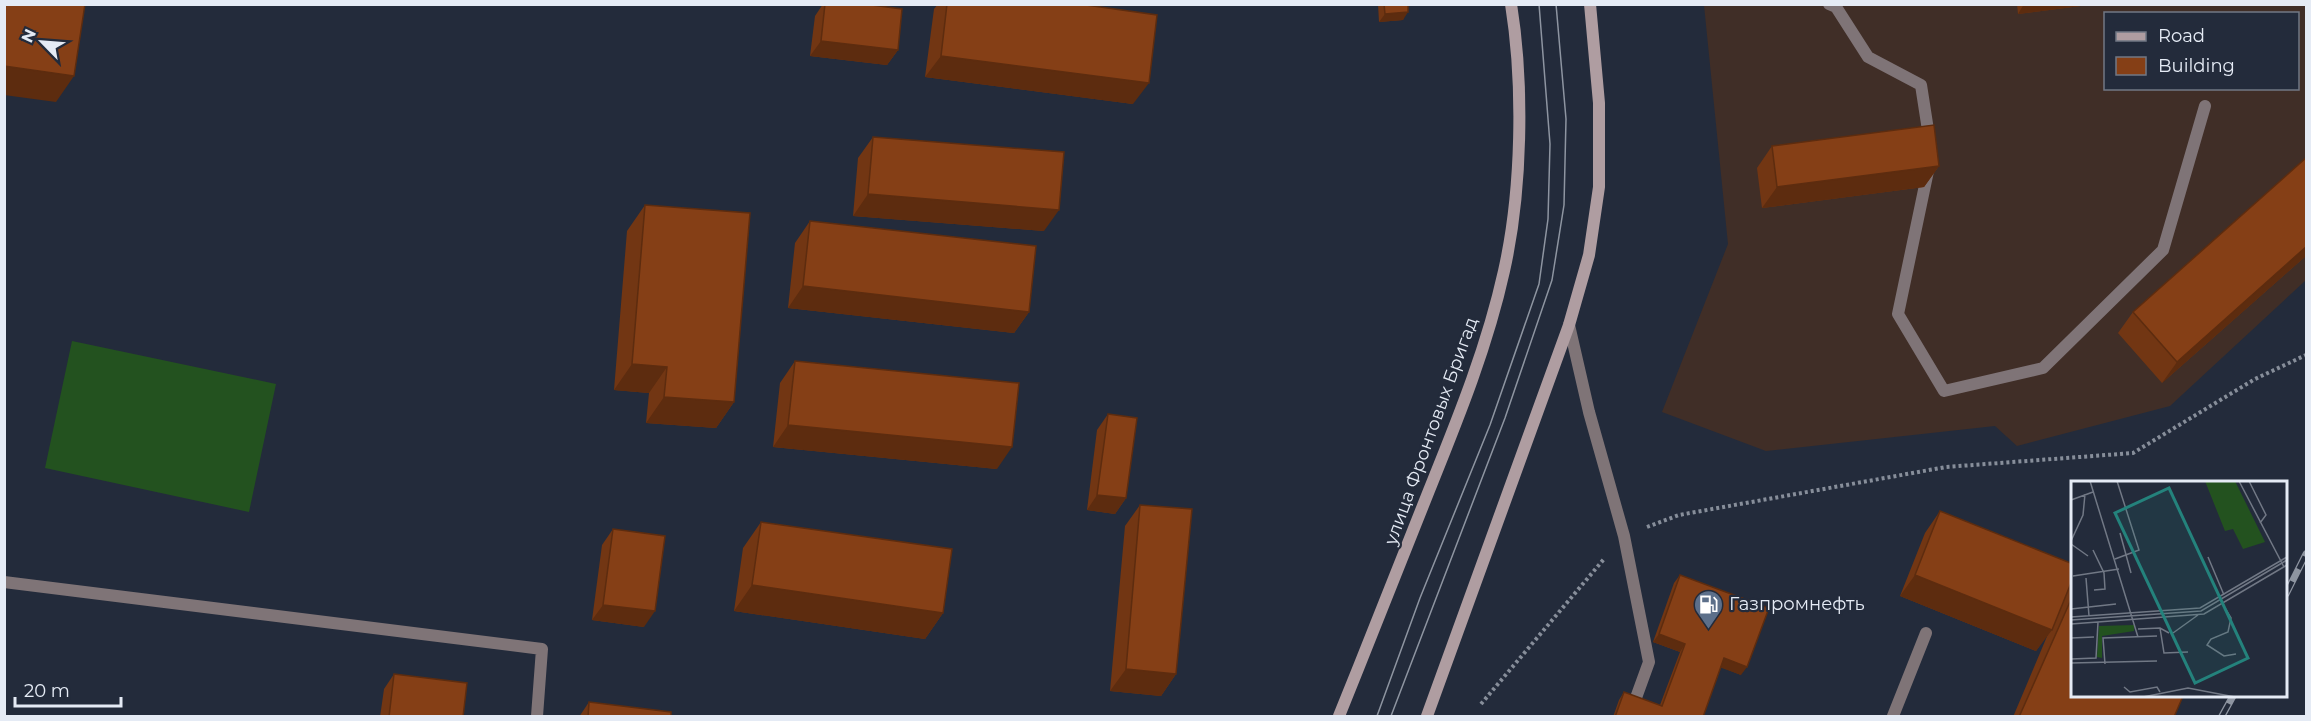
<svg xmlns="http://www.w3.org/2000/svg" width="2311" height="721" viewBox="0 0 2311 721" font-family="Montserrat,sans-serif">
	<rect width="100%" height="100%" fill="#232b3b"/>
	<path fill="#402e27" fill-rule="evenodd" d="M1704 5H2306V280L2170 406 2017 446 1995 426 1766 451 1662 412 1728 244ZM2106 14H2298V88H2106Z"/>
	<path fill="#23521f" d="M72 341 276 384 249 512 45 468Z"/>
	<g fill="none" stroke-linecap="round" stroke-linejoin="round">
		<path stroke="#878e9a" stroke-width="4" stroke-dasharray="3 3" stroke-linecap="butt" d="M1647 527 1679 515 1946 467 2133 453 2255 379 2306 355
			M1481 704 1604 559"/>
		<path stroke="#7f7477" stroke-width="12" d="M1829 4 1836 7 1868 57 1921 85 1930 143
			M1928 171 1898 314 1944 391 2043 368 2163 250 2205 106
			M1569 325 1589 412 1624 536 1649 662 1633 706
			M4 582 542 649 537 716
			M1893 716 1926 633"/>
		<path stroke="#af9da1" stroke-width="12" d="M1339 716C1369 642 1398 568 1428 493 1457 421 1487 348 1504 271 1522 191 1524 85 1511 4
			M1427 716 1569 325 1589 255 1599 187V103L1590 4"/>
		<path stroke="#8e95a1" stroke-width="1.5" d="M1377 716 1420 598 1490 425 1539 284 1548 219 1550 144 1539 4
			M1391 716 1505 418 1552 280 1564 205 1566 119 1556 4"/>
		<defs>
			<path id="rail" d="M2286 594 2306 554
				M2222 716 2233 696"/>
		</defs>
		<use href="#rail" stroke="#8e95a1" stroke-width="7"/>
		<use href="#rail" stroke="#232b3b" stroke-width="4.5" stroke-dasharray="14" stroke-linecap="butt"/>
	</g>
	<path fill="#723613" d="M823 4H864L898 50 887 65 810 56 815 16Z
		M938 4H947L1133 104 925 77 934 9Z
		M1378 4H1408L1403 20 1379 22Z
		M2017 4H2096L2018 14Z
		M873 137 1044 231 853 216 858 158Z
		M1772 146 1939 166 1924 187 1762 208 1757 168Z
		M2307 157V255L2162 383 2118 333 2133 312Z
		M645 205 734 402 716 428 646 423 649 393 614 390 627 231Z
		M810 221 1029 312 1014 333 788 308 795 243Z
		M795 361 997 469 773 447 780 383Z
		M1108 414 1126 498 1115 514 1087 510 1097 430Z
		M1140 505 1176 674 1161 696 1110 691 1125 526Z
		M1940 511 2067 590 2073 583V696L2174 717H2013L2048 634 2036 651 1900 596 1925 533Z
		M761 522 943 613 925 639 734 611 743 548Z
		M613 529 644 627 592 620 602 545Z
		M1680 575 1741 675 1721 667 1703 717H1613L1619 700 1624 692 1660 705 1680 652 1653 642 1674 583Z
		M394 674 463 717H380L384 689Z
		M589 702 671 717H579Z"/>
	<path fill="#5d2c0f" d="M2024 4H2096L2018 14Z
		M1408 12 1403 20 1379 22 1385 14Z
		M821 41 898 50 887 65 810 56Z
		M941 56 1149 83 1133 104 925 77Z
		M4 66 74 76 56 102 4 95Z
		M1939 166 1924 187 1762 208 1777 187Z
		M868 194 1059 210 1044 231 853 216Z
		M2307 246V255L2162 383 2177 362Z
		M803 286 1029 312 1014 333 788 308Z
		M632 364 667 367 649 393 614 390Z
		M664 397 734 402 716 428 646 423Z
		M788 425 1012 447 997 469 773 447Z
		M1097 495 1126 498 1115 514 1087 510Z
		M1915 575 2052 630 2036 651 1900 596Z
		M752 585 943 613 925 639 734 611Z
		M603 605 655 611 644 627 592 620Z
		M1659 634 1685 644 1680 652 1653 642Z
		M1724 658 1747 667 1741 675 1719 667Z
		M1126 669 1176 674 1161 696 1110 691Z"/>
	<path fill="#853f16" stroke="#5d2c0f" stroke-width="1.5" d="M4 4H85L74 76 4 66Z
		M825 4H864L902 9 898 50 821 41Z
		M947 4H1079L1157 15 1149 83 941 56Z
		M1384 4H1408V12L1385 14Z
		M1934 125 1939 166 1777 187 1772 146Z
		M873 137 1064 152 1059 210 868 194Z
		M2307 157V246L2177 362 2133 312Z
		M645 205 750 213 734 402 664 397 667 367 632 364Z
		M810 221 1036 246 1029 312 803 286Z
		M795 361 1019 383 1012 447 788 425Z
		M1108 414 1137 418 1126 498 1097 495Z
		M1140 505 1192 509 1176 674 1126 669Z
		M1940 511 2073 564V578L2052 630 1915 575Z
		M761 522 952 549 943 613 752 585Z
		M613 529 665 536 655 611 603 605Z
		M1680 575 1769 608 1747 667 1724 658 1703 717H1615L1624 692 1662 706 1685 644 1659 634Z
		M2073 595V696H2183L2174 717H2019Z
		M394 674 467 683 463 717H389Z
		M589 702 671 712V717H588Z"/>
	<defs>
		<symbol id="fuel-pin" viewBox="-11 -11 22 30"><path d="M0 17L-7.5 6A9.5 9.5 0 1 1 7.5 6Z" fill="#5c6f8a" stroke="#232b3b"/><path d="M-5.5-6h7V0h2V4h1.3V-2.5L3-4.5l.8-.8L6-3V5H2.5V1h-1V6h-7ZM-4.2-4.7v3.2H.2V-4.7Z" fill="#fff"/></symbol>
	</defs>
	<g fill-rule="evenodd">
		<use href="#fuel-pin" x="1692" y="588" width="33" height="45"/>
	</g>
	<g text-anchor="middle" stroke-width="4.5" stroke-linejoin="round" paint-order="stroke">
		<g font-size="18" fill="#e5ebf5" stroke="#232b3b">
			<text transform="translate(1431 431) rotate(-70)" y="6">улица Фронтовых Бригад</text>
		</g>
		<g font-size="18" fill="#e5ebf5" stroke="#232b3b" text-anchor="start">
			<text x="1729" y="610">Газпромнефть</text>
		</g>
	</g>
	<g transform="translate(2071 481)">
		<rect width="216" height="216" fill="#232b3b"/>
		<path d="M63 144V150L31 155V177L26 176 28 145Z" fill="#23521f"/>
		<path d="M134 0H164L194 61 172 68 162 48 154 50Z" fill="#23521f"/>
		<path fill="none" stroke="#717885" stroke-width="1.5" d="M19 0 67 156M168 0 213 86M178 0 195 34 189 42M0 19 22 11M49 52 60 92M0 60 12 34 14 13M0 63 17 75M22 69 33 92 34 108 23 109M137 76 153 114M44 78 68 69 46 0M2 95 48 88M15 97 18 135M152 124 160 137 157 151 140 158 136 164 153 175 165 173M0 128 45 123M0 136 129 127 216 76M0 139 130 130 216 79M0 143 133 133 216 84M89 147 93 172 117 171M67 148 89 147 98 152M102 152 127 134M0 157 23 156M0 178 25 177 27 141M0 182 86 180M34 183 32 157 86 155M53 206 59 211 86 206 89 211M72 216 117 207 164 216"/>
		<path fill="#24827c" fill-opacity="0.15" stroke="#24827c" stroke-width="3" d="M98 7 177 177 124 202 44 32Z"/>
		<rect width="216" height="216" fill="none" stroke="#e5ebf5" stroke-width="3"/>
	</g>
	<rect width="2311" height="721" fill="none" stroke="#e5ebf5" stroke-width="12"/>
	<rect x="2104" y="12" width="195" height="78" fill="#232b3b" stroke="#717885" stroke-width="1.5"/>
	<rect x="2116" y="32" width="30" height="9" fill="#af9da1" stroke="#717885" stroke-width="1.5"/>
	<text x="2158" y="42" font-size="18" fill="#e5ebf5">Road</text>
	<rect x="2116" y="57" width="30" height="18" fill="#853f16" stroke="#717885" stroke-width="1.5"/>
	<text x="2158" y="72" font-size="18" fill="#e5ebf5">Building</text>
	<g transform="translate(42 42) rotate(295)" stroke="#232b3b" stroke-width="4.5" paint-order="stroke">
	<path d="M0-4.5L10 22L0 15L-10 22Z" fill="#e5ebf5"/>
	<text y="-9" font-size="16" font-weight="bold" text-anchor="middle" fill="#e5ebf5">N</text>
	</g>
	<path d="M15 697v9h106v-9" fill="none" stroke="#e5ebf5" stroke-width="3"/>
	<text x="24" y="697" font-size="18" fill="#e5ebf5" stroke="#232b3b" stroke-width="4.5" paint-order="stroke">20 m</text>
</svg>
